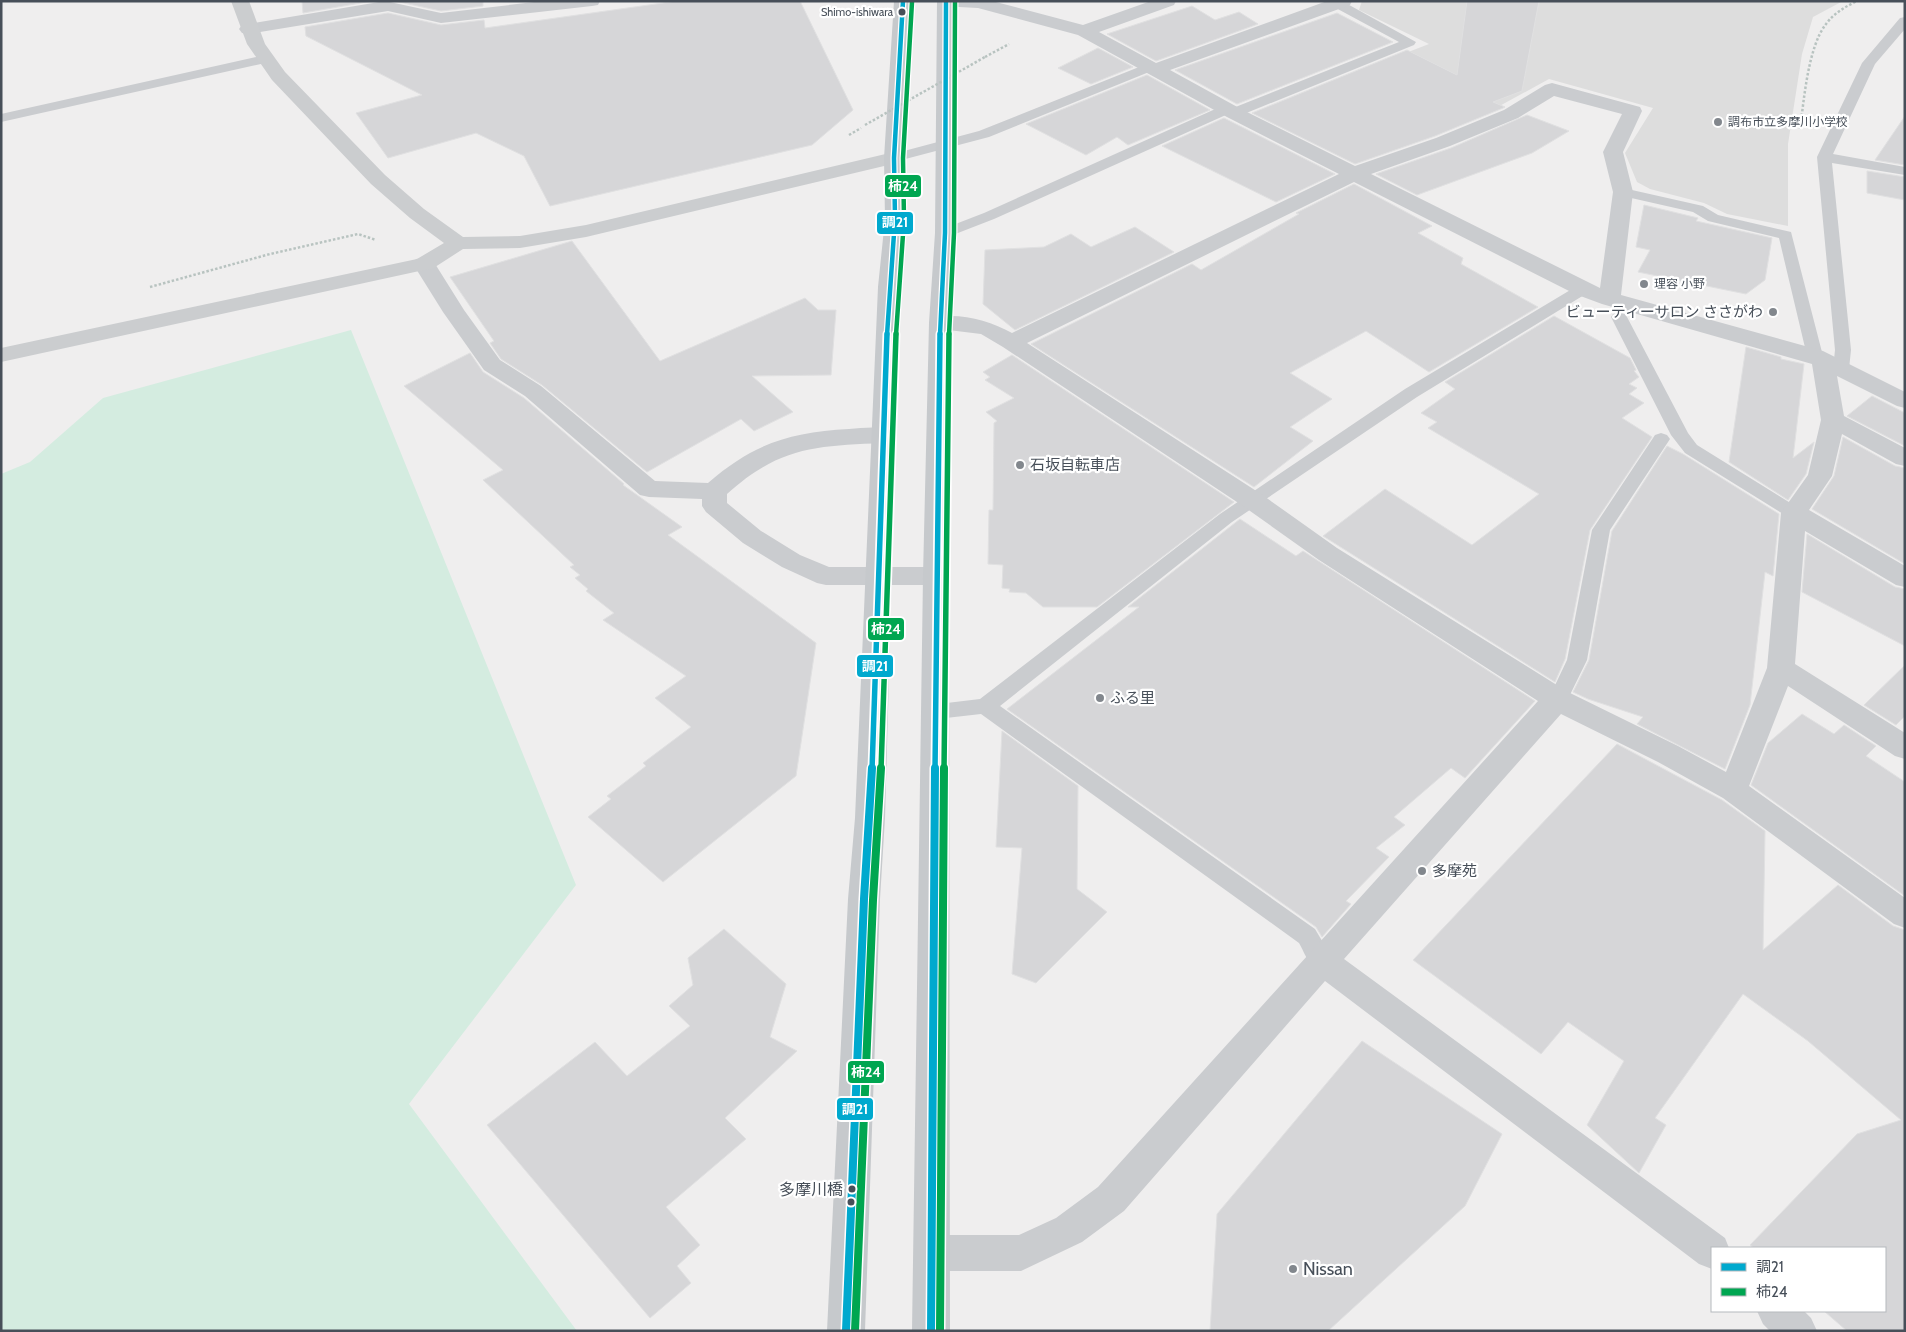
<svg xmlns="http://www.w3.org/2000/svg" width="1906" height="1332" viewBox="0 0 1906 1332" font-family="Cabin,'Noto Sans JP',sans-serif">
	<rect width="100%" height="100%" fill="#efeeee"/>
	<path fill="#ddd" d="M1362 1H1843L1813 17 1802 54 1788 144V226L1727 214 1704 203 1650 189 1637 182 1625 153 1653 108 1549 79 1494 109 1331 82 1429 44 1359 10Z"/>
	<path fill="#d4ece0" d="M351 330 576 885 409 1104 577 1331H1V474L30 462 103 398Z"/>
	<path fill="#d6d6d8" stroke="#e0e0e1" d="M302 1H372L303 13Z
		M395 1H483V6L441 11Z
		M677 1H800L853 110 812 145 550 206 524 156 476 133 388 158 356 113 422 95 306 36 305 27 388 13 441 25 484 20 485 28Z
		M1467 1H1539L1522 91 1493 102 1505 107 1503 108 1435 136 1355 164 1252 113 1407 50 1457 75Z
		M1192 6 1215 20 1239 12 1258 24 1156 61 1107 34Z
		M1337 13 1393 42 1237 104 1175 70Z
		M1098 48 1133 67 1091 84 1058 68Z
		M1147 75 1210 110 1128 145 1117 137 1086 155 1026 124Z
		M1527 115 1569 131 1532 153 1417 195 1376 174 1451 148Z
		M1905 116V165L1875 160Z
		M1224 118 1226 119 1335 174 1276 202 1162 146Z
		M1867 171 1905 177V200L1867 193Z
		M1354 184 1432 226 1418 233 1463 258 1461 264 1538 307 1429 372 1366 331 1290 373 1332 399 1290 427 1313 441 1254 487 1031 344 1192 264 1201 270 1299 214 1296 213Z
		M1644 205 1698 218 1696 221 1772 238 1765 280 1746 294 1638 272 1650 250 1636 247Z
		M1135 227 1174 252 1015 330 983 304 985 250 1044 247 1071 234 1091 247Z
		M572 241 660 361 805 298 818 310H836L831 375 752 376 793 412 754 431 741 419 647 472 542 385 501 359 490 343 494 341 450 277Z
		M1554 316 1630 358 1636 370 1634 371 1639 377 1629 384 1637 388 1629 394 1644 403 1622 418 1652 437 1590 530 1565 659 1555 682 1323 536 1385 489 1472 545 1539 494 1428 428 1437 422 1421 413 1455 389 1445 382Z
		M1746 347 1781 357V359L1804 364 1793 458 1814 442 1806 474 1788 500 1729 462Z
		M470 353 483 372 524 398 624 484 623 485 682 527 668 535 816 643 796 776 663 882 588 817 611 799 607 796 646 766 643 763 691 727 655 698 686 676 603 620 614 613 586 591 588 589 575 578 580 575 570 567 574 565 483 480 503 470 404 386Z
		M1012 355 1234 502 1097 607H1043L1026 593 1009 592 1010 589 1002 588 1003 565 988 564 989 510H993L994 423 997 421 986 412 1014 398 985 380 990 377 983 372Z
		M1872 396 1905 413V446L1847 416Z
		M1843 437 1895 466 1905 468V564L1812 509 1834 476Z
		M1667 446 1683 454 1779 514 1773 576 1765 572 1750 705 1725 769 1637 724 1643 717 1588 699 1573 692 1589 660 1612 531Z
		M1240 519 1296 556 1303 551 1535 701 1465 778 1451 768 1394 817 1405 825 1376 848 1389 857 1346 901 1351 904 1322 937 1316 927 1007 709 1139 607H1128Z
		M1807 534 1895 587 1905 589V646L1802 592Z
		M1905 665V716L1896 725 1864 705Z
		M1802 714 1834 734 1844 725 1876 746 1866 756 1905 782V896L1751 785 1768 743Z
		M1002 731 1078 786 1077 889 1107 912 1036 983 1012 974 1022 848 996 847Z
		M1617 744 1722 800 1765 831 1763 950 1838 885 1893 926 1905 930V1331H1847L1824 1311H1885V1248H1754L1750 1245 1857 1134 1901 1120 1808 1041 1743 994 1655 1118 1666 1125 1639 1173 1587 1125 1624 1061 1568 1022 1541 1054 1413 960Z
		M724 929 786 984 770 1037 797 1051 725 1118 746 1139 666 1207 700 1245 677 1266 691 1283 650 1318 487 1125 595 1042 627 1076 690 1026 669 1006 693 985 688 958Z
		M1362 1041 1502 1134 1465 1206 1328 1331H1210L1217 1214Z"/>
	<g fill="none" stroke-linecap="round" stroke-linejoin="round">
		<path stroke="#b8c3c0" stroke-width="2.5" stroke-dasharray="2.5 2" stroke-linecap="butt" d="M985 57 1009 44
			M1800 129C1804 100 1808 47 1826 24 1834 13 1845 7 1857 1
			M849 135 861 128
			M150 287 270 254 358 234 376 240"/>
		<path fill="#cacccf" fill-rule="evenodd" d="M1334 1H1342L1416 42 1414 45 1239 116 1234 117 1228 114 994 219 945 238 940 236 937 233 940 230 984 213 1222 106 1227 105 1233 108 1399 42 1334 7 1332 4Z
			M1905 17V29L1875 64 1833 154 1905 167V175L1832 163 1851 350 1849 369 1847 373 1841 374 1835 373 1833 369 1835 350 1817 157 1862 63 1900 18Z
			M265 55 272 59 270 62 1 122V114Z
			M1149 63 1154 64 1156 67 1154 70 989 137 894 162 889 161 887 158 889 155 979 131Z
			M1623 188 1703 206 1718 215 1791 232 1823 356 1821 360H1809L1807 356 1779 238 1708 221 1693 212 1618 195 1616 192 1618 189Z
			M1583 284 1589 286 1591 289 1589 292 1417 397 1232 522 1000 706 1315 929 1334 961 1330 968C1311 975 1307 957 1299 943L981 714 937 719 930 717 927 711 930 705 980 699 1220 514 1405 389 1577 286Z
			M1619 312 1625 314 1627 317 1688 433 1697 445 1800 509 1803 513 1800 517 1794 519 1788 517 1685 453 1671 435 1611 317 1613 314Z
			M1661 433 1667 435 1670 439 1610 530 1587 660 1565 705 1558 708 1551 705 1548 700 1567 660 1592 530 1655 435Z"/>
		<path fill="#cacccf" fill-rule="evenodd" d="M385 1 441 13 543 1H600L598 5 592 6 441 23 388 11 248 34 242 33 239 29 242 25 248 24Z
			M992 1 1083 25 1151 1H1176L1174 5 1099 32 1156 63 1327 1H1352L1350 5 1170 70 1241 109 1355 166 1436 138 1504 110 1545 85 1552 83 1640 107 1642 111 1623 152 1633 192 1621 295 1823 351 1905 392V408L1897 406 1837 376 1844 416 1905 448V466L1896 464 1842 434 1832 476 1809 510 1905 566V587L1896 585 1805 531 1795 664 1905 733V759L1895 756 1788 686 1749 786 1905 898V928L1894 924 1723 798 1658 762 1561 714 1344 959 1725 1238 1729 1248H1712V1269L1699 1264 1325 981 1124 1211 1082 1242 1021 1271H933L920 1266 915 1253 920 1240 933 1235H1019L1056 1218 1098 1187 1538 701 1319 560 1243 506 1003 347 981 334 932 328 929 323 932 318C958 312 989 320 1012 333L1339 174 1227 117 1078 35 978 8 940 6 937 2ZM1554 96 1622 114 1603 152 1613 192 1600 288 1371 174 1450 146 1518 118ZM1354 182 1575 294 1602 304 1812 364 1821 420 1808 475 1781 513 1767 668 1726 772 1678 746 1568 692 1337 548 1261 494 1027 343Z
			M424 258 432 259 464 310 500 360 541 386 655 481 708 483C753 444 790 432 849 429 863 428 878 426 891 430L895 435 891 440 883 443C815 446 779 447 727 494V503L761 531 800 555 829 567H936L945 569 949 576 945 583 936 585H826L817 583 782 567 743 543 706 512 702 506V499L649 497 640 495 525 396 484 370 443 312 413 264 416 259Z
			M1757 1311H1804L1811 1318 1817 1331H1770L1763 1324Z"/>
		<path fill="#cbcdcf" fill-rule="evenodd" d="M231 1H249L265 44 285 72 385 175 424 209 463 237 520 236 586 225 894 152 901 154 904 158 901 162 586 237 520 248 463 249 432 269 424 270 1 362V348L417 259 444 243 410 218 371 184 272 80 247 44Z"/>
		<path fill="#c6c9cc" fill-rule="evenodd" d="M894 1H912L904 158 905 219 900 287 885 818 880 899 865 1331H827L848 899 855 818 878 287 885 219 884 158Z
			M937 1H955V233L951 323 949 576 950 1331H912L923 576 929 323 935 233Z"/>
		<path stroke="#b8c3c0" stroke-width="2.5" stroke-dasharray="2.5 2" stroke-linecap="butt" d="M865 125 985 57"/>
		<defs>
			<path id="bus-1-far2" d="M887 335 895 219 894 158 903 1
				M940 335 945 233 946 1"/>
			<path id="bus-1-far1" d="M872 770 887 334
				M935 770 940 334"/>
			<path id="bus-1" d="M846 1331 864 899 872 768
				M931 1331 935 768"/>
			<path id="bus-2-far2" d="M896 335 904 220 903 158 912 2
				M949 335 954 233 955 1"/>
			<path id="bus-2-far1" d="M881 770 896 334
				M944 770 949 334"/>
			<path id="bus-2" d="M855 1331 873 900 881 768
				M940 1331 944 768"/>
		</defs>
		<use href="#bus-1-far2" stroke="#fff" stroke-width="7"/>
		<use href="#bus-1-far1" stroke="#fff" stroke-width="9"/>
		<use href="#bus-1" stroke="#fff" stroke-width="11"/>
		<use href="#bus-2-far2" stroke="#fff" stroke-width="7"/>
		<use href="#bus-2-far1" stroke="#fff" stroke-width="9"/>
		<use href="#bus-2" stroke="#fff" stroke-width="11"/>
		<use href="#bus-1-far2" stroke="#00a9ce" stroke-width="4.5"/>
		<use href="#bus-1-far1" stroke="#00a9ce" stroke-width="5.5"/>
		<use href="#bus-1" stroke="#00a9ce" stroke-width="8"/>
		<use href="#bus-2-far2" stroke="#00a651" stroke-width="4.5"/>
		<use href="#bus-2-far1" stroke="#00a651" stroke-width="5.5"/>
		<use href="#bus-2" stroke="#00a651" stroke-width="8"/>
	</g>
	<g fill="#474f59" stroke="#fff" stroke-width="2">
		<circle cx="902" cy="12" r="4.5"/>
		<circle cx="852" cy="1189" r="4.5"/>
		<circle cx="851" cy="1202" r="4.5"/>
	</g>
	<g fill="#82878d" stroke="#fff" stroke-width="2">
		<circle cx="1718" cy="122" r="5"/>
		<circle cx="1644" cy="284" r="5"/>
		<circle cx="1773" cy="312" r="5"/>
		<circle cx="1020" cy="465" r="5"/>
		<circle cx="1100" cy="698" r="5"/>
		<circle cx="1422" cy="871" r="5"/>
		<circle cx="1293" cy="1269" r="5"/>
	</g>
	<g text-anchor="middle" stroke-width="4.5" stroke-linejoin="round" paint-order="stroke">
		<g font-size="11" fill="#474f59" stroke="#fff" text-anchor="end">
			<text x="893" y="16">Shimo-ishiwara</text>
		</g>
		<g font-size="12" fill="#474f59" stroke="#fff" text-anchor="start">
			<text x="1728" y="126">調布市立多摩川小学校</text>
			<text x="1654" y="288">理容 小野</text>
		</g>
		<g font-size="15" fill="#474f59" stroke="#fff" text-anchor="start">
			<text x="1763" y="317" text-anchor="end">ビューティーサロン ささがわ</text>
			<text x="1030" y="470">石坂自転車店</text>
			<text x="1110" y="703">ふる里</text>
			<text x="1432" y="876">多摩苑</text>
		</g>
		<g font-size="16" fill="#474f59" stroke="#fff" text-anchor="end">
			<text x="843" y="1195">多摩川橋</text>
		</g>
		<g font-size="18" fill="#474f59" stroke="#fff" text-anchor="start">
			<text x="1303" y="1275">Nissan</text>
		</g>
	</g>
	<g stroke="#fff" stroke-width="2">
		<rect x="884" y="174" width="38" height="24" rx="5" fill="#00a651"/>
		<rect x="876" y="211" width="38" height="24" rx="5" fill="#00a9ce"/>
		<rect x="867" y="617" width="38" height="24" rx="5" fill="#00a651"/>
		<rect x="856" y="654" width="38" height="24" rx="5" fill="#00a9ce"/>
		<rect x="847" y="1060" width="38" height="24" rx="5" fill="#00a651"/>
		<rect x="836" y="1097" width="38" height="24" rx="5" fill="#00a9ce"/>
	</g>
	<g font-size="14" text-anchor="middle" font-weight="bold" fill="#fff">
		<text x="903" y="191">柿24</text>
		<text x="895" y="227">調21</text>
		<text x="886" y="634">柿24</text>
		<text x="875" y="671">調21</text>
		<text x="866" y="1077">柿24</text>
		<text x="855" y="1114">調21</text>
	</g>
	<rect width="1906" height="1332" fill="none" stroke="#474f59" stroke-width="5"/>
	<rect x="1711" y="1247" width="175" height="65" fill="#ffffff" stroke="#b5b9bd"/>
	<rect x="1721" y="1263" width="25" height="8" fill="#00a9ce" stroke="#b5b9bd"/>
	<text x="1756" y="1272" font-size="15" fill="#474f59">調21</text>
	<rect x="1721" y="1288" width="25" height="8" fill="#00a651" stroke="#b5b9bd"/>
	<text x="1756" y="1297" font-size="15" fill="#474f59">柿24</text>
</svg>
